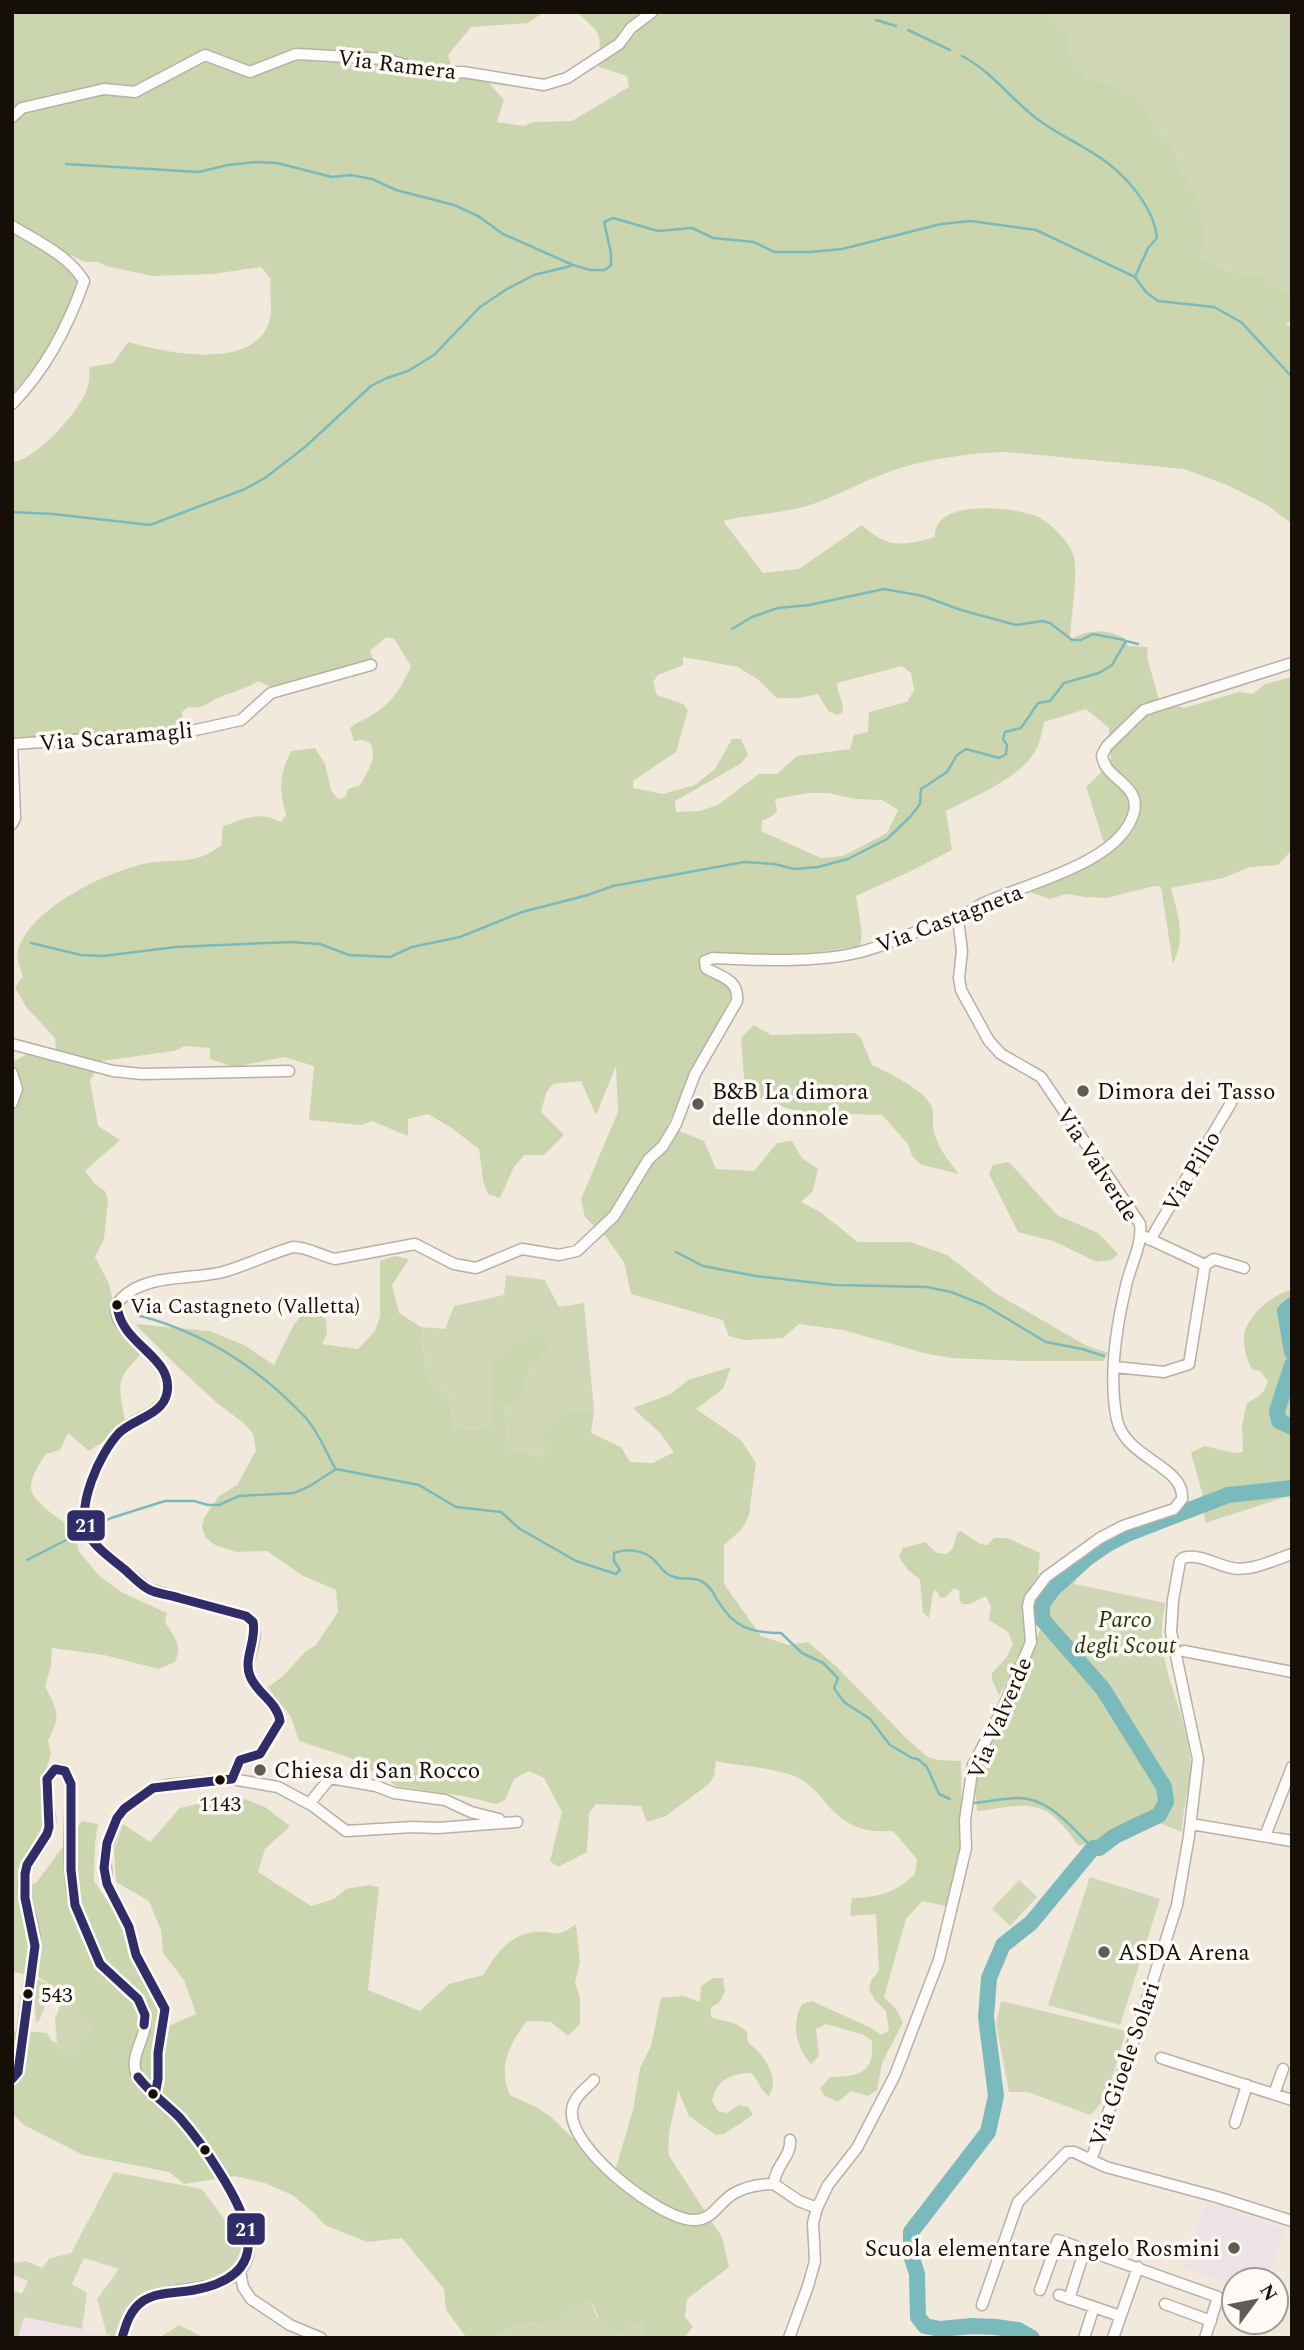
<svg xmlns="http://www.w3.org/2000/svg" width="1304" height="2350" viewBox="0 0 1304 2350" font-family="Spectral,serif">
	<rect width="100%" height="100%" fill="#f2e9dd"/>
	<path fill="#efe2e7" d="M1218 2202 1231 2207 1234 2212 1284 2229 1267 2280H1234V2298L1224 2295 1228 2283 1184 2268 1206 2203 1216 2206Z
		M24 2317 107 2335 118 2337 18 2338Z"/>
	<path fill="#d0d7b6" d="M1048 12H1292V294L1278 288 1260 274 1233 273 1198 257 1193 189 1178 165 1177 151 1149 119 1143 99 1115 84 1089 79 1067 51 1055 20Z
		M506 1275 545 1280 559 1307 584 1303 594 1410 567 1411 547 1457 507 1449 506 1421 503 1404 522 1399 529 1372 552 1344 515 1343 493 1428 454 1429 448 1394 427 1379 421 1327 445 1329 454 1306 504 1295Z
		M1108 1550 1079 1574 1074 1584 1166 1603C1150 1658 1185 1703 1190 1757 1193 1782 1182 1807 1182 1832L1156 1822 1151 1817C1164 1809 1164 1801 1162 1787L1102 1690 1041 1624 1035 1611 1041 1590 1079 1559Z
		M1090 1877 1160 1899 1120 2025 1048 2005Z
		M1019 1880 1037 1897 1010 1926 992 1909Z
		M33 1977 54 1987 74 1990 79 2014 92 2030 68 2056 39 2032 47 2033 52 2041 57 2043 55 2019 60 2006 47 2000 40 2019 36 2023Z
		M1001 2001 1126 2031C1118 2055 1110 2100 1090 2115L1028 2092H1009L996 2024Z
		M114 2172 202 2189 225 2220 237 2218C240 2230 245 2243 242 2255 236 2282 188 2284 166 2288 157 2290 149 2291 141 2296 126 2305 122 2322 118 2337L107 2335 97 2299 119 2269 84 2258 72 2284 87 2293 82 2329 24 2317 18 2338H12V2290L22 2294 28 2281 12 2274V2263L26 2261 42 2268 50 2258 71 2253Z
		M590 2298 597 2317 630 2334 632 2323H642L644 2338H492L518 2324 561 2322Z"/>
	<path fill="#ccd6ae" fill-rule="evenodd" d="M12 12H544L528 23 471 27 448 55 454 75 489 83 504 100 497 122 524 126 533 122 572 121 629 87 627 76 599 67C600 31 604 36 576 12H1048L1067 33V51L1089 79 1115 84 1143 99 1149 119 1177 151 1178 165 1193 189 1200 208 1202 226 1203 245 1198 257 1233 273 1260 274 1278 288 1292 294V320L1286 324 1292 327V524L1267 505 1227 485 1184 469 1007 452C967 453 924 459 886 473 859 483 835 497 807 506 780 514 750 514 723 521L763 573 799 569 862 525C888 549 902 546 935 537 933 499 1009 507 1033 515 1048 520 1070 541 1074 557 1078 572 1071 620 1070 639 1091 630 1102 628 1124 638L1128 646 1148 647 1147 657 1159 700 1184 708 1239 692 1253 694 1265 684 1292 677V853L1290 852 1278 865 1250 867 1223 878 1171 888C1178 915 1186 937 1173 964L1161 887 1154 886 1107 898 1085 897 1066 894 1050 899 1030 892 1092 864 1104 843 1086 787 1111 763 1109 728 1086 709 1044 722C1042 733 1040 744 1034 753 1018 779 973 797 946 811L952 850 911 871 856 896 862 934 860 946 755 961 703 956 711 969 736 987 667 1126 704 1141 716 1169 754 1171 777 1143 792 1141 802 1158 818 1169 813 1191 801 1202 820 1212 858 1242H910L947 1255 997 1294 1087 1346 1109 1353 1103 1361H1024L950 1358 924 1353 843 1330 799 1324 783 1338 744 1340 729 1336 723 1320 631 1294 624 1262 606 1237 585 1217 581 1199 618 1112 616 1066 596 1115 581 1081 553 1084 546 1093 541 1112 564 1135 544 1155H524L514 1167 500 1198 488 1194 483 1181 479 1149 450 1127 428 1114 408 1119V1136L372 1121 362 1125 309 1120 314 1066 284 1057 234 1067 210 1059V1048L185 1046 174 1051 102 1061 90 1080 98 1126 120 1140 85 1171 95 1184 105 1191 108 1201 104 1239 95 1257 109 1284 114 1307 142 1353C114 1381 119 1384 125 1421L107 1439 89 1451 68 1433 60 1450 46 1454C40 1463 33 1473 31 1484 28 1502 64 1521 77 1530L78 1550 99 1576 123 1593 167 1613 165 1622C174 1638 183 1643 175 1662L159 1669 104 1655 52 1648 51 1666 45 1686C57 1711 62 1715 48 1740L51 1754 44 1776 46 1816 36 1840 18 1869 22 1885 36 1883 82 1821 98 1824 95 1843 94 1881 122 1923 132 1958 166 2027 196 2014 184 1980 163 1953 161 1930 149 1901 116 1882 114 1850 123 1824 150 1842 180 1808 234 1795 265 1807 290 1826 265 1849 258 1872 311 1906 334 1899 346 1889 369 1885 379 1887 368 1990 420 2011 449 1984 483 1975C496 1955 509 1934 535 1932 557 1930 555 1940 576 1924L580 1962 575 1982 580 1998V2024L568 2036 551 2022 527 2021C510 2043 497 2067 510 2095L536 2107 551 2117 584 2149 615 2171 633 2110 640 2068 651 2046 661 1998 684 1996 700 2002 701 1986 713 1978H723L725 1992 719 2003 711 2007V2017C725 2022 736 2021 747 2032L748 2043C763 2053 781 2078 769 2096 761 2091 758 2080 751 2073 731 2074 717 2079 712 2101L718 2111 727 2113 739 2105 748 2107 753 2115 724 2134 716 2135 689 2116 678 2090C675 2112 666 2134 669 2156L722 2237 729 2267 687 2299 685 2317 693 2327 684 2338H644L642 2323H632L630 2334 602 2325 590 2298 561 2322 518 2324 492 2338H467L446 2310 444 2289 402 2238 367 2242 347 2234 325 2225 312 2211 292 2195 265 2183 235 2176 184 2184 169 2172 83 2155 24 2125 12 2113V2031L39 2032 68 2056 92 2029 79 2015 74 1990 54 1987 38 1977 12 1972V1062L31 1052 56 1048 55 1038 26 1007 15 987 23 977C21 969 16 959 18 951 29 908 108 871 148 863 164 860 182 862 197 858 206 856 214 850 221 846L223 826C247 818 257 811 281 822L286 815C279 788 279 776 291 751L315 748 325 764 331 790 337 798 342 799 346 796 348 789 360 785C368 772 378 757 370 743L362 740 354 741 350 728C356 722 362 721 369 717 391 704 401 689 411 666L394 639 386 637 370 651 373 659 347 675 322 682 271 687 258 681C244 690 234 691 220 697 206 703 205 709 188 707L182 712 184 728 29 742 23 738 14 739 12 758V462C35 461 76 414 85 394 89 385 90 377 89 367L113 363 128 342C163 352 241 369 265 331 276 314 268 297 271 279L261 267 213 274 152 276 106 266 98 262H85L71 255 64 266 80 285 53 345 12 394ZM683 657 738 667 760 681 777 698H799L818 694 828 711 837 715 843 712C844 702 837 693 837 683L902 666 911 673 914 690 907 702 869 712 868 732 854 735 850 749 797 756 777 774H759L718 805 699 811 676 812 675 801 740 764 748 755 741 739H732L715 769 695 785 663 794 633 788V781L676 752 688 710 683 704 657 695 653 682 658 675 683 665ZM808 793H828L855 799 882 800 898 810 887 833 843 856 821 858 761 831 762 821 772 816 777 811 775 799Z
		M754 1025 771 1035 855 1033 861 1038 872 1065C888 1072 922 1089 931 1105 935 1112 932 1118 933 1126 935 1145 948 1160 959 1174L922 1165 912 1156 908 1144 882 1115 809 1113 786 1108 745 1092 741 1038Z
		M1009 1162 1057 1215 1098 1233 1118 1254 1111 1260 1097 1262 1053 1241 1018 1232 989 1174 993 1165Z
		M395 1256 409 1259 392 1285 399 1313 421 1327 427 1379 448 1394 454 1429 493 1428 491 1384 493 1360 515 1343 544 1328 552 1344 529 1372 522 1399 503 1405 506 1421 507 1449 546 1457 544 1435 567 1411 594 1410 591 1433 621 1447 630 1462 653 1463 674 1452 661 1434 633 1408 671 1394 688 1380 731 1367 723 1389 696 1409 741 1440 756 1463 749 1515 742 1529 724 1545V1584L761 1636 788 1645 808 1642 838 1668 907 1739 928 1757 938 1760 961 1761 962 1844 946 1906 922 1901 906 1919 884 1997 896 2009 903 2022 882 2063 877 2090 868 2096 851 2091 838 2102 825 2096 820 2089 830 2077C857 2076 875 2075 872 2041L864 2035 826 2024 816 2029 819 2056 811 2064C796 2047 791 2024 802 2004L812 2001 871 2028 882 2035 889 2030 886 2011 875 2000 869 1990 871 1981 879 1970 876 1914 850 1916 852 1898C880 1897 895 1893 915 1874L917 1859 893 1831C865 1833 844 1826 826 1803 818 1793 809 1783 797 1777 776 1768 740 1766 716 1761L714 1776 709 1784 666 1816 647 1822 641 1806 596 1804 589 1813 587 1852 558 1867 550 1861 562 1812 544 1778 529 1771 514 1779 505 1800 496 1804 463 1796 397 1786 348 1757 299 1741 291 1717 268 1687 282 1677 306 1651 316 1645 338 1612 336 1590 303 1576 267 1551 236 1552 215 1545 206 1538 202 1528 204 1518 219 1496 237 1485 256 1451 253 1434 245 1424 217 1403 177 1366 135 1324 210 1331 244 1345 274 1365 293 1326 307 1308 326 1319 327 1333 322 1344 358 1349 375 1331 380 1317V1261Z
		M1292 1290 1290 1414 1292 1416V1495L1205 1523 1202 1492 1191 1453 1204 1446 1234 1453 1243 1452 1242 1425 1247 1403C1258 1397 1265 1393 1268 1381L1260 1371 1253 1370C1246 1361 1241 1338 1246 1328 1253 1311 1275 1293 1292 1290Z
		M961 1531 980 1544 988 1545 994 1538H1007L1040 1553 1038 1576 1025 1599 1027 1639 1015 1667 999 1695 992 1680V1673L1006 1658 1013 1644 1008 1632 989 1620 991 1607 986 1596 970 1604H962L959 1599 960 1591 954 1588 945 1598 940 1597 936 1590 933 1592 929 1618 923 1612 920 1580 908 1570 899 1557 903 1548 925 1542 937 1553 947 1554 953 1548 957 1533Z
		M1041 1627 1101 1692 1161 1786 1163 1802C1148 1825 1105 1837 1079 1846 1071 1836 1063 1824 1053 1816 1033 1798 1001 1809 977 1811L975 1785 981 1759 1013 1701Z
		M179 2325 205 2338H159Z"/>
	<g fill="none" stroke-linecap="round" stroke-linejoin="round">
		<path stroke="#7bbabc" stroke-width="2.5" d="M876 20 896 26
			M908 30 950 50
			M962 56C993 72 1012 101 1040 121 1062 137 1087 147 1109 164 1130 181 1155 210 1157 238L1148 248 1135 277 1146 292 1158 301 1214 307 1241 322 1292 377
			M66 164 199 172 228 165 256 162 277 163 332 177 351 175 372 179 396 190 454 205 478 216 503 234 573 265 590 270H605L611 265V253L604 222 613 218 658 231 692 228 713 238 754 242 774 252H810L842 249 941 224 971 221 1036 230 1135 277
			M12 512 53 514 150 525 245 489 265 478 305 447 371 386 387 378 408 371 434 355 480 307 507 289 534 275 571 266
			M732 629 752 617 778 608 809 605 884 589 923 596 961 610 1016 625 1042 621 1050 623 1072 640H1081L1093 634 1124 640
			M31 943 81 955 103 956 176 947 291 942 320 944 349 955 390 957 412 947 460 937 522 912 588 895 613 886 744 862 774 864 794 869 818 867 848 859 887 839 910 817 920 804 921 789 947 772 957 755 966 749 999 758 1006 754 1007 745 1003 739 1005 732 1021 728 1038 703 1050 701 1064 683 1099 673 1112 665 1126 641 1138 644
			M676 1252 703 1266 756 1276 835 1285 927 1287 951 1292 984 1305 1046 1342 1082 1349 1104 1356
			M137 1315C204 1332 258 1367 305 1417 318 1431 326 1452 335 1468
			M91 1528 111 1518 165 1501H194L208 1505H219L239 1496 294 1493 310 1486 336 1469 419 1485 456 1507 501 1512 520 1529 576 1561 616 1574 620 1570 614 1561V1553C627 1548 644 1550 654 1560 661 1567 664 1574 674 1577 682 1580 693 1577 701 1581 709 1584 714 1594 718 1601 734 1628 752 1633 781 1633L802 1653 823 1663 838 1678 834 1688 844 1702 870 1719 890 1745 912 1758 918 1759 927 1767 939 1794 950 1799
			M27 1560 74 1536
			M973 1803C988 1802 1003 1798 1017 1798 1049 1797 1072 1828 1093 1848"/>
		<path stroke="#7bbabc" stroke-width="16" d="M1292 1305 1285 1311 1292 1352
			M1292 1365 1277 1411 1279 1421 1292 1427
			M1032 2338 1018 2330 996 2327 972 2326 940 2329 925 2326 918 2317 917 2274 911 2255V2232L988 2132 996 2096 986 2017 989 1978 1003 1945 1031 1923 1093 1848H1099L1115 1836 1159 1815 1166 1802 1164 1787 1103 1689 1042 1619V1604L1053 1589 1086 1559 1106 1545 1127 1534 1228 1495 1292 1488"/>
		<defs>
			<path id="minor" d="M12 117 22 108 104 89 135 92 205 55 250 72 296 54 385 59 433 73 463 72 544 85 567 78 619 44 631 28 652 12
				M12 226C38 242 68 255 84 281 68 327 46 369 12 404
				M12 743 15 818 12 824
				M13 744 182 733 241 720 271 693 371 665
				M12 1044 113 1071 142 1074 289 1071
				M12 1073 17 1089 12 1103
				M1145 1237 1205 1265
				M1150 1240 1231 1103
				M1115 1367 1164 1372 1189 1364 1205 1265 1214 1259 1244 1268
				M1184 1651 1292 1672
				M232 1779 240 1760 260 1754 280 1721C280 1702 257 1693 250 1676 243 1660 260 1641 253 1622L246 1616 148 1589 97 1546C91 1539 86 1532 85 1523 80 1497 103 1449 121 1431 134 1418 154 1416 164 1400 188 1361 92 1327 122 1298 147 1273 193 1280 223 1272 247 1265 269 1254 293 1247 308 1247 321 1256 335 1259L415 1244 454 1264 476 1268 522 1249 559 1255 577 1251 614 1216 648 1160 663 1146 676 1124 695 1074 737 1001C739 979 721 977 706 968L705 961 713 958C757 960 814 963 856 953 879 948 900 938 921 930 933 926 946 924 957 919 967 915 975 907 984 903 1025 884 1121 863 1134 812 1141 784 1104 779 1102 755L1107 746 1144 710 1292 663
				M309 1804 330 1778 376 1786 394 1793 445 1800 471 1812 499 1819
				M1191 1824 1292 1841
				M1265 1836 1292 1767
				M1161 2058 1292 2100
				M12 2079 18 2072C21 2045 24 2018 28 1991 30 1975 35 1959 35 1943 35 1920 20 1898 25 1874 28 1854 49 1842 50 1821 50 1805 38 1773 59 1769L65 1771 71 1784C71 1819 66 1872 75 1905 79 1917 85 1928 90 1939 93 1947 96 1957 100 1964 113 1982 141 1992 145 2015 149 2039 124 2058 140 2080 151 2096 169 2107 182 2121 205 2146 256 2220 248 2255 238 2298 168 2282 142 2302 130 2310 126 2324 122 2338
				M594 2080C586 2089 573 2097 572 2110 567 2147 660 2220 694 2220 712 2221 719 2202 733 2194 746 2186 760 2184 774 2184
				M1274 2094 1283 2069
				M155 2095 158 2079V2053L165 2009 136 1955 129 1927 107 1884 105 1853 117 1818 124 1809 153 1788 167 1785 232 1779 278 1787 313 1806 346 1831 413 1827 438 1828 517 1822
				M1235 2123 1247 2085
				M790 2140C792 2156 774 2167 774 2184L799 2201 817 2208
				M1091 2160 1130 2052 1177 1905 1189 1836 1198 1759 1171 1632 1173 1600 1180 1561 1183 1558C1199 1553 1216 1565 1232 1568 1250 1572 1274 1560 1292 1554
				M240 2270 243 2287 251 2299 290 2325 321 2338
				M1040 2290 1058 2240 1218 2297 1205 2338
				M1059 2295 1120 2316
				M1069 2299 1085 2249
				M1165 2304 1211 2321
				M982 2305 1018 2202 1067 2152H1074L1106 2167 1217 2197 1292 2221
				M789 2338 808 2286 815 2261 813 2223 817 2208 828 2185 857 2148 895 2075 939 1960 966 1848 965 1820 973 1765 1003 1708 1031 1642 1028 1606 1030 1598 1046 1577 1100 1538 1123 1526 1174 1509 1182 1499C1185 1466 1126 1459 1117 1420 1108 1377 1116 1328 1126 1286 1130 1266 1143 1244 1140 1224L1041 1077 1001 1054 989 1041 961 990 959 978 962 951 958 919
				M1084 2338 1094 2307
				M1113 2338 1138 2267"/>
		</defs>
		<use href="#minor" stroke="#b7b0a7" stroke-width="13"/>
		<use href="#minor" stroke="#fdfcfa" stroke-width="10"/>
		<defs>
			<path id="bus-1" d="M117 1305C120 1345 174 1356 167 1393 163 1415 133 1419 119 1433 100 1453 74 1508 89 1536 97 1549 112 1559 124 1569 131 1575 140 1585 148 1589 157 1594 170 1595 179 1598 201 1604 224 1610 246 1616L253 1622C257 1640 243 1659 250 1676 257 1694 277 1701 280 1721L260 1754 240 1760 232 1779 153 1788 124 1809 117 1818 107 1843 104 1868 107 1884 129 1927 136 1955 165 2009 158 2053V2079L155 2095
				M12 2079 18 2072 35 1946 25 1898V1874L27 1865 47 1834 49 1827 47 1779 55 1769 65 1771 71 1784V1870L75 1905 100 1964 138 1999 145 2015 144 2025
				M122 2338C126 2324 130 2310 143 2301 156 2292 178 2293 194 2290 275 2275 250 2220 218 2170 207 2152 194 2134 180 2118 166 2104 150 2093 138 2077"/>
		</defs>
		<use href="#bus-1" stroke="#fdfaf5" stroke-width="14"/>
		<use href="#bus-1" stroke="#302c67" stroke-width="9"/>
	</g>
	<g fill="#625b53" stroke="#fdfaf5" stroke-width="2.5">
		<circle cx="1083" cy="1091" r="7"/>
		<circle cx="698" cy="1104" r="7"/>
		<circle cx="260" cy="1770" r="7"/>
		<circle cx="1104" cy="1952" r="7"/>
		<circle cx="1234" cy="2248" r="7"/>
	</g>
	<g fill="#150f08" stroke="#fdfaf5" stroke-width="2.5">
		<circle cx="117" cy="1305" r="6"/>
		<circle cx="220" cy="1780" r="6"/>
		<circle cx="28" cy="1994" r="6"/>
		<circle cx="153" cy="2094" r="6"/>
		<circle cx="205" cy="2150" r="6"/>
	</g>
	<g text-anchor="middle" stroke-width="7" stroke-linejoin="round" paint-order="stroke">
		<g font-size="21" fill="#150f08" stroke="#fdfaf5" text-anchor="start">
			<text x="130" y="1313">Via Castagneto (Valletta)</text>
			<text x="220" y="1811" text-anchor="middle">1143</text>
			<text x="41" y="2002">543</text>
		</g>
		<g font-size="23" fill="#150f08" stroke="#fdfaf5">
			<text transform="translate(397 64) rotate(7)" y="8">Via Ramera</text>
			<text transform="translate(116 736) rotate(-5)" y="8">Via Scaramagli</text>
			<text transform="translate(949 918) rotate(-21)" y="8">Via Castagneta</text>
			<text transform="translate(1098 1164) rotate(57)" y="8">Via Valverde</text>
			<text transform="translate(1191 1171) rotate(-59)" y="8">Via Pilio</text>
			<text transform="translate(999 1718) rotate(-67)" y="8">Via Valverde</text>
			<text transform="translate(1124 2064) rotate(-71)" y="8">Via Gioele Solari</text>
		</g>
		<g font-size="23" fill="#150f08" stroke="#fdfaf5" text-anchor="start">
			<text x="712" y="1099">B&amp;B La dimora<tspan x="712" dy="26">delle donnole</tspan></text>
			<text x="1097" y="1099">Dimora dei Tasso</text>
			<text x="274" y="1778">Chiesa di San Rocco</text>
			<text x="1118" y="1960">ASDA Arena</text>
			<text x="1220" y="2256" text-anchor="end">Scuola elementare Angelo Rosmini</text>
		</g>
		<g font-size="23" font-style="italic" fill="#253507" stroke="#fdfaf5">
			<text x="1125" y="1627">Parco<tspan x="1125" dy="26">degli Scout</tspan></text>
		</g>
	</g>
	<g stroke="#fdfaf5" stroke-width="2.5">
		<rect x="66" y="1509" width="40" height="33" rx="7" fill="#302c67"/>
		<rect x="226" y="2212" width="40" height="34" rx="7" fill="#302c67"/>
	</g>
	<g font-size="19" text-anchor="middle" font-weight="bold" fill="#fff">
		<text x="86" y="1532">21</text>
		<text x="246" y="2236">21</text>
	</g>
	<rect width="1304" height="2350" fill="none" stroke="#150f08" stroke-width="28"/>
	<g transform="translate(1255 2301) rotate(58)"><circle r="33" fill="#fdfaf5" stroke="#a09c96" stroke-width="2"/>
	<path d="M0-5L12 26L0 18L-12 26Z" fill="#625b53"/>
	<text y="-10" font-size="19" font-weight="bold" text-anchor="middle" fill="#150f08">N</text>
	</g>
</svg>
